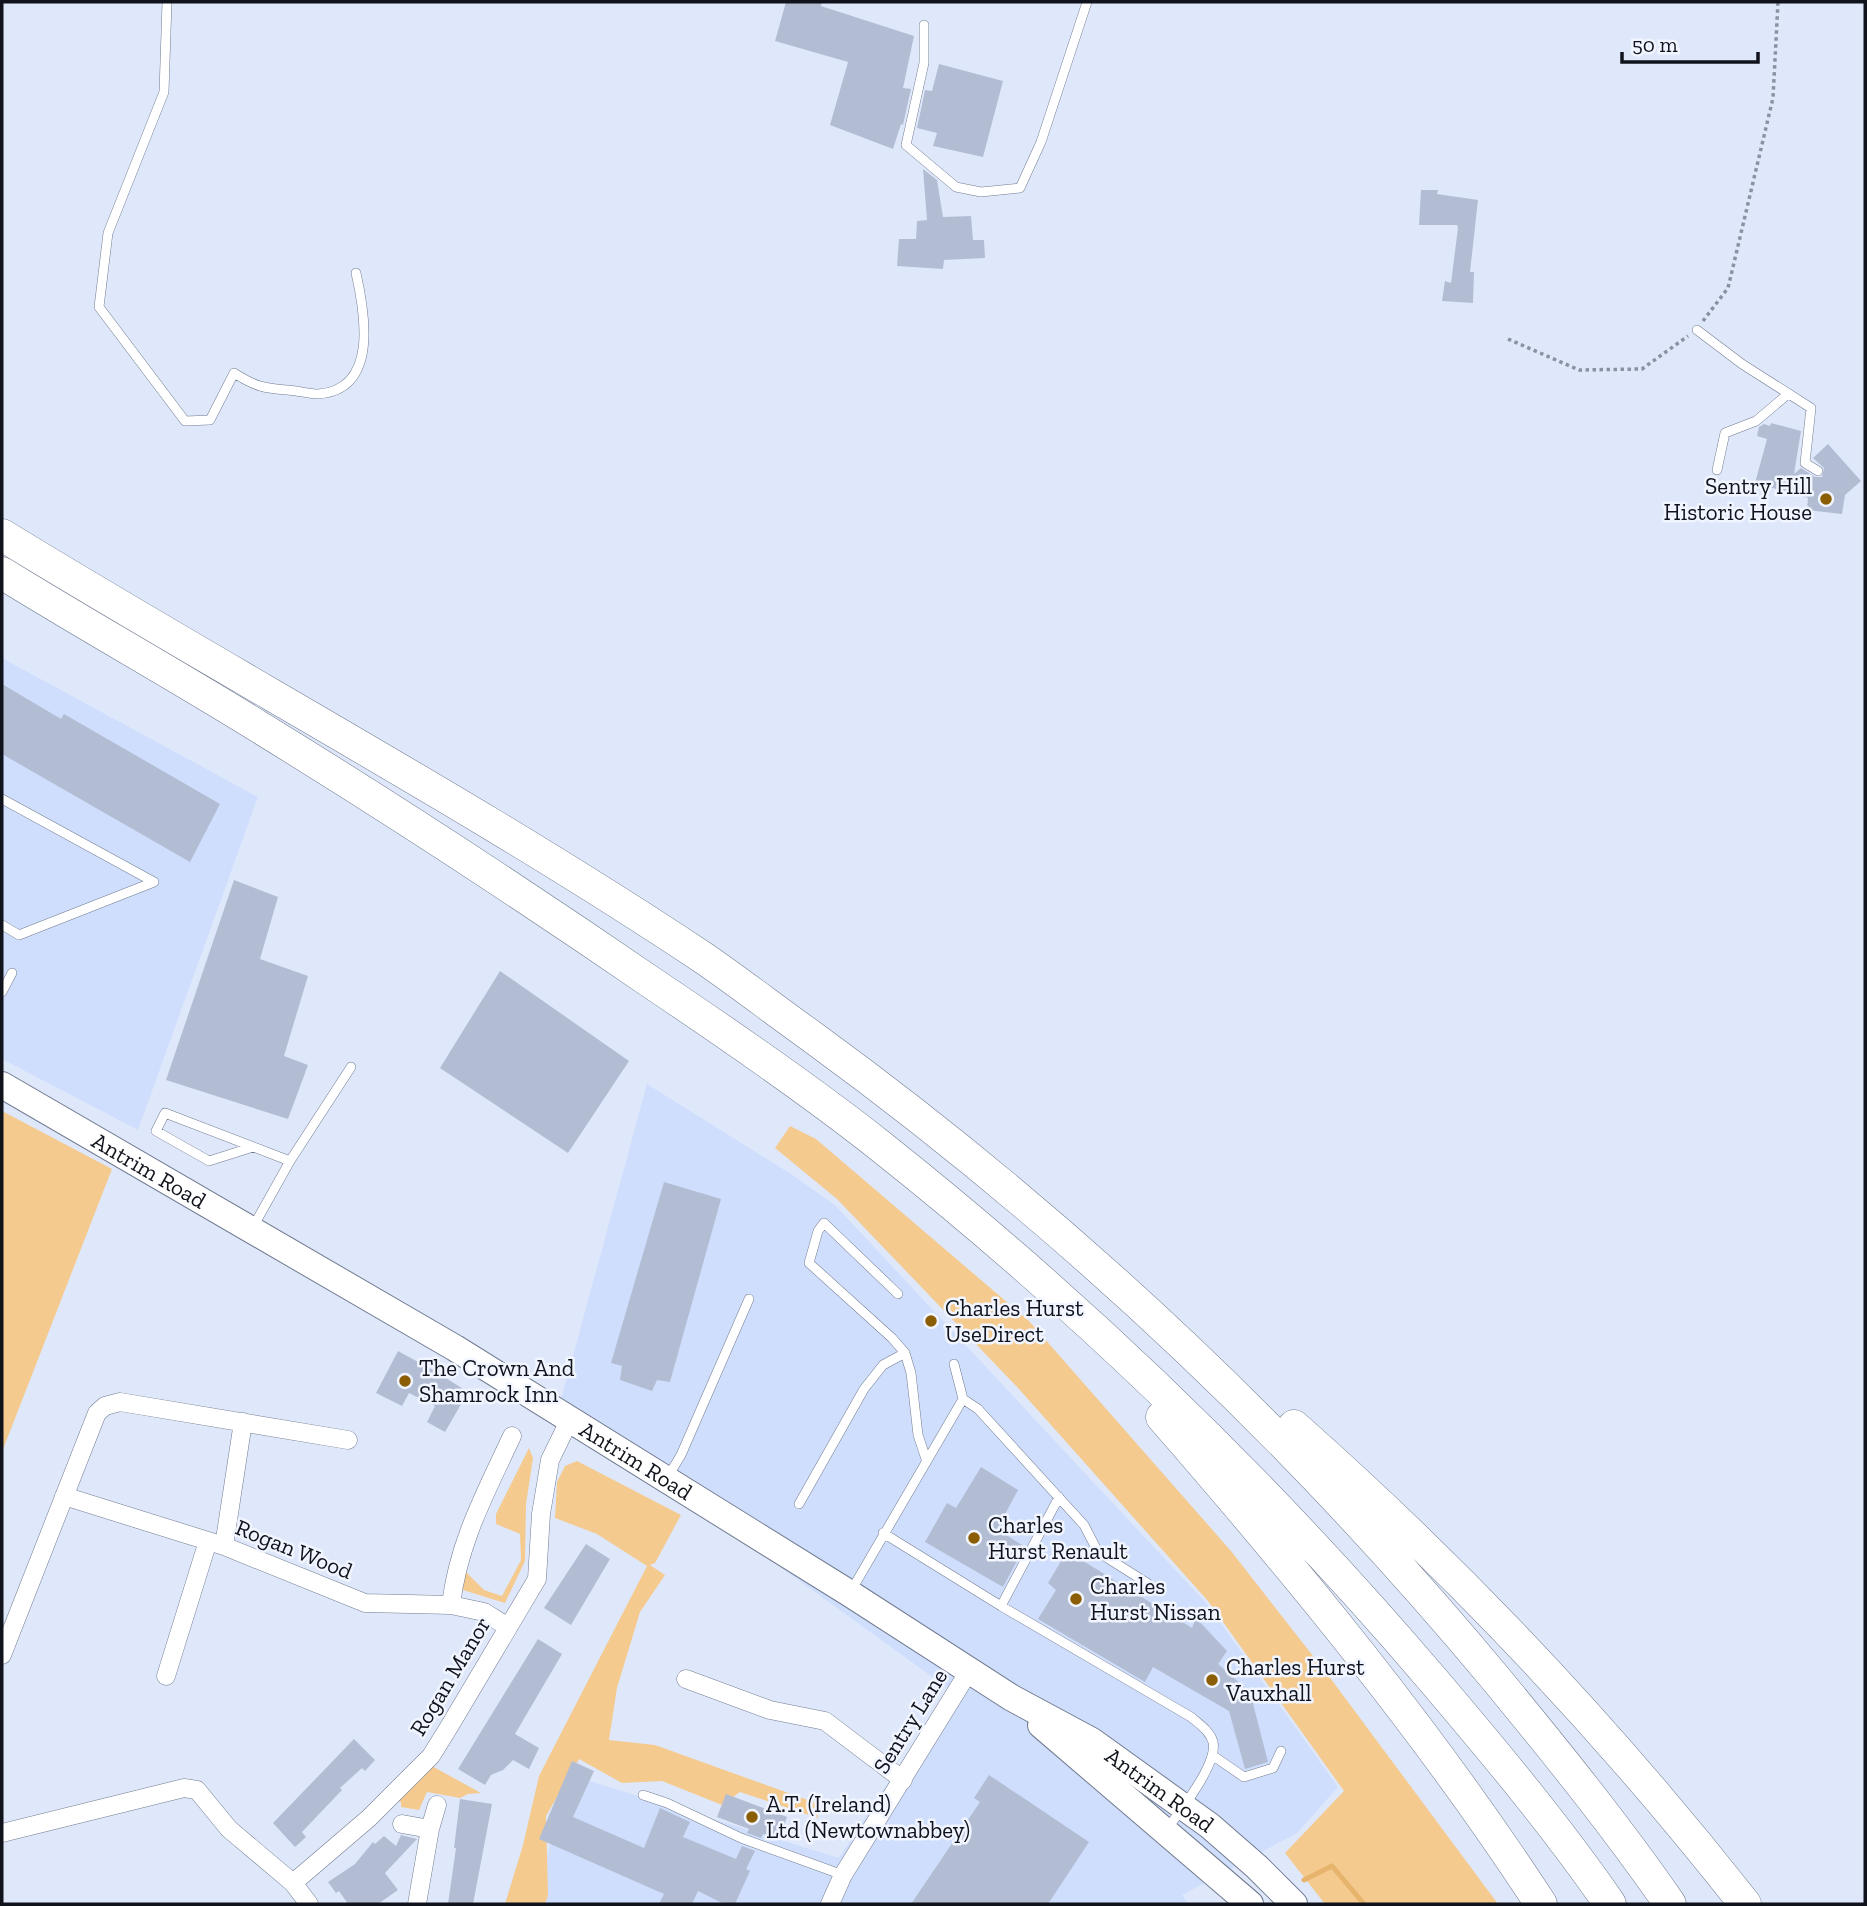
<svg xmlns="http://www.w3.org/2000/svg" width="1867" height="1906" viewBox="0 0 1867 1906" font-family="'Zilla Slab',serif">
	<rect width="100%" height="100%" fill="#dfe8fb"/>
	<path fill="#cfdefc" d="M2 658 258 797 138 1130 2 1059Z
		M647 1084 791 1174 835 1205 1207 1604 1338 1787 1297 1833 1182 1895 1189 1904H533L570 1775 839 1858 949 1689 559 1407Z"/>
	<path fill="#f4ca8f" d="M2 1111 112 1169 2 1452Z
		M790 1126 816 1139 1029 1321 1231 1551 1331 1679 1498 1904H1325L1285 1853 1344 1791 1208 1601 1018 1388 837 1199 775 1148Z
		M529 1448 533 1458 526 1504 525 1561 505 1603 463 1590 464 1570 484 1590 502 1596 521 1560 520 1534 496 1524V1514Z
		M577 1461 681 1515 655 1563 650 1565 665 1575 640 1612 617 1688 609 1740 655 1745 816 1803 818 1818 740 1792 722 1805 662 1781 622 1783 579 1759 546 1816 548 1895 545 1904H505L523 1845 539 1776 647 1566 597 1534 555 1518 557 1482 565 1466Z
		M430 1765 481 1793 468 1794 460 1798 427 1792 419 1810 401 1807V1802L397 1801Z"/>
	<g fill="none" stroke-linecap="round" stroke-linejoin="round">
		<path stroke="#e6b46d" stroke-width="5" d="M1304 1880 1332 1866 1364 1904"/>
	</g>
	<path fill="#b2bdd4" d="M786 2H822L821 6 914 36 903 88 911 89 903 125 901 124 893 149 830 125 848 62 775 41Z
		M939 64 1003 81 983 157 933 146 937 133 917 128 925 90 932 91Z
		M923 169 937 180 943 217 971 216 973 240H984L985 258 944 260 943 269 897 266 899 239H916L917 221 927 220Z
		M1421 190H1438L1437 194 1478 200 1470 272H1474L1473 303 1442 301 1445 281 1451 283 1458 228 1457 225H1419Z
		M1771 423 1801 431 1794 474 1801 468 1815 477H1822L1824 468 1813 458 1828 444 1861 481 1845 495 1842 514 1807 510 1808 498 1755 483 1767 439 1757 436 1759 427 1764 424 1770 426Z
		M2 684 61 719 64 714 220 804 190 862 2 754Z
		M234 880 278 897 260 959 308 976 284 1056 308 1065 288 1119 166 1080Z
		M500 971 629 1061 568 1153 440 1068Z
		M664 1182 721 1199 670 1382 657 1380 652 1391 620 1380 622 1366 611 1363Z
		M398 1351 433 1370 468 1392 445 1432 427 1422 435 1406 409 1393 402 1406 376 1393Z
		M981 1467 1018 1490 997 1529 1022 1545 1014 1559 1017 1561 1003 1587 925 1542 947 1503 956 1508Z
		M586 1544 610 1559 571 1625 544 1608Z
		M1067 1551 1192 1628 1196 1618 1227 1651 1218 1664 1250 1692 1268 1762 1245 1769 1229 1711 1153 1667 1145 1682 1038 1619 1056 1590 1048 1583Z
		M538 1639 562 1654 515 1734 539 1748 529 1769 513 1760 503 1770 491 1775 485 1785 458 1769Z
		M354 1739 375 1760 365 1771 362 1768 340 1788 342 1790 302 1832 306 1837 295 1847 273 1823Z
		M572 1761 594 1771 573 1817 644 1848 660 1808 690 1822 683 1837 736 1859 742 1846 755 1851 746 1869 750 1871 735 1904H724L698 1891 692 1904H659L664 1894 539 1839Z
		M989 1775 1089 1842 1048 1904H911L980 1802 974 1798Z
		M726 1794 787 1817 779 1840 763 1834 761 1838 747 1833 749 1829 717 1817Z
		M460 1799 492 1804 473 1904H448L456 1848H454Z
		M401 1835 417 1839 385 1873 398 1890 378 1904H348L339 1891 336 1893 328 1882 355 1864 373 1842 375 1844 384 1836 396 1846Z"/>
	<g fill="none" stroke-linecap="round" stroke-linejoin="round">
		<defs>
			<path id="service" d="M167 2 164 92 108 233 99 307 185 421 210 420 234 373C259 389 267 388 296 391 303 392 311 394 318 394 379 390 365 313 356 273
				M924 25V63L906 145 956 187 981 192 1020 188 1041 142 1087 2
				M1697 330 1742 364 1811 408 1805 463 1818 471
				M1717 470 1725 433 1756 421 1788 394
				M2 799 154 882
				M2 925 19 935 154 882
				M2 992 12 973
				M253 1147 209 1161 156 1131 165 1113 290 1161
				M253 1227 290 1161 351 1067
				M898 1294 824 1223 818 1231 809 1263 892 1338 905 1353 911 1373 918 1435 926 1459
				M954 1364 963 1399 978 1409 1084 1525 1098 1552 1147 1583
				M667 1478 681 1455 749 1299
				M799 1504 864 1389 883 1365 905 1353
				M883 1533 1001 1606 1191 1717C1199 1724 1210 1731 1213 1742 1218 1764 1180 1811 1167 1829
				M851 1591 963 1399
				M1001 1606 1059 1497
				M1212 1755 1244 1777 1273 1768 1281 1751
				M643 1795 667 1803 741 1838 843 1875"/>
			<path id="minor" d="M64 1496 224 1546 365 1603 451 1605 484 1612 508 1627
				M224 1546 243 1422
				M451 1605C458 1543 486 1492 512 1436
				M2 1655 97 1413 105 1406 120 1402 348 1440
				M166 1676 208 1541
				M686 1679 770 1710 825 1721 903 1780
				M402 1824 430 1829 437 1805
				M2 1833 184 1788 197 1790 229 1829 293 1883 309 1904
				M293 1883 369 1818 431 1756 449 1727 537 1579 541 1514 550 1460 570 1419
				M417 1904 430 1829
				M830 1904 843 1875 969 1671"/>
			<g id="primary">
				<path id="s1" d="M2 1085 455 1348 849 1593 1012 1698 1092 1741 1210 1826 1257 1867 1294 1904"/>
				<path d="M1041 1725 1250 1904"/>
			</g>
			<path id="motorway" d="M2 535C235 678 477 807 705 959 741 984 776 1011 811 1036 1068 1223 1293 1435 1496 1679 1556 1752 1616 1826 1670 1904
				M2 573C86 625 172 673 256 725 391 808 524 895 655 985 731 1036 807 1088 879 1145 1081 1305 1266 1484 1433 1680 1495 1753 1556 1826 1610 1904
				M1162 1417C1297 1572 1428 1731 1541 1904
				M1294 1426C1459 1572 1609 1731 1745 1904"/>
		</defs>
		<use href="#service" stroke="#717b90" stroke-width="10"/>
		<use href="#minor" stroke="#717b90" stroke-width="19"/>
		<use href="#primary" stroke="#717b90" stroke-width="28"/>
		<use href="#motorway" stroke="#717b90" stroke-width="33"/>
		<path stroke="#8b91a0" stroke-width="3.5" stroke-dasharray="3.5 3.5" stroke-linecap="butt" d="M1703 321 1728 288 1773 98 1778 2
			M1508 339 1579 370 1642 369 1688 336"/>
		<use href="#service" stroke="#fff" stroke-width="9"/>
		<use href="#minor" stroke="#fff" stroke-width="18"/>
		<use href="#primary" stroke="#fff" stroke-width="26"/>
		<use href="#motorway" stroke="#fff" stroke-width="32"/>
	</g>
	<g fill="#8c5e04" stroke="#f1f5ff" stroke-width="2.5">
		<circle cx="1826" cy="499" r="7"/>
		<circle cx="931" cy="1321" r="7"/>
		<circle cx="405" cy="1381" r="7"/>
		<circle cx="974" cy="1538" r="7"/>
		<circle cx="1076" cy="1599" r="7"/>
		<circle cx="1212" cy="1680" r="7"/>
		<circle cx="752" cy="1817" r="7"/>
	</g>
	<g text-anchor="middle" stroke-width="5" stroke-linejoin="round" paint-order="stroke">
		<g font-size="23" fill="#10131b" stroke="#f1f5ff" text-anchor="start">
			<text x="1812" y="494" text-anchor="end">Sentry Hill<tspan x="1812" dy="26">Historic House</tspan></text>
			<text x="945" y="1316">Charles Hurst<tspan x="945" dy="26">UseDirect</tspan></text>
			<text x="419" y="1376">The Crown And<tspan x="419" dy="26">Shamrock Inn</tspan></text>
			<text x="988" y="1533">Charles<tspan x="988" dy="26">Hurst Renault</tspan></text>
			<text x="1090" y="1594">Charles<tspan x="1090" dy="26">Hurst Nissan</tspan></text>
			<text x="1226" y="1675">Charles Hurst<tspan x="1226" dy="26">Vauxhall</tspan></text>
			<text x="766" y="1812">A.T. (Ireland)<tspan x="766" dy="26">Ltd (Newtownabbey)</tspan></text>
		</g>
		<g font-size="23" fill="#10131b" stroke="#f1f5ff">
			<text dy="8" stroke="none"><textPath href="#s1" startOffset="170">Antrim Road</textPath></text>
			<text dy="8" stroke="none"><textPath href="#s1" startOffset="737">Antrim Road</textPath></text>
			<text transform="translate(294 1549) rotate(22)" y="8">Rogan Wood</text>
			<text transform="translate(450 1676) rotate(-59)" y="8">Rogan Manor</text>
			<text transform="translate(910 1721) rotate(-58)" y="8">Sentry Lane</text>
			<text dy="8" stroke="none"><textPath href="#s1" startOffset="1356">Antrim Road</textPath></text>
		</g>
	</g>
	<rect width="1867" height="1906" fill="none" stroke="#10131b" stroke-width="7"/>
	<path d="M1622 52v10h136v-10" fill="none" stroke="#10131b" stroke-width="3.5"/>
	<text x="1632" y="52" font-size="21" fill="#10131b" stroke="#f1f5ff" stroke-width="5" paint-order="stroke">50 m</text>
</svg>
